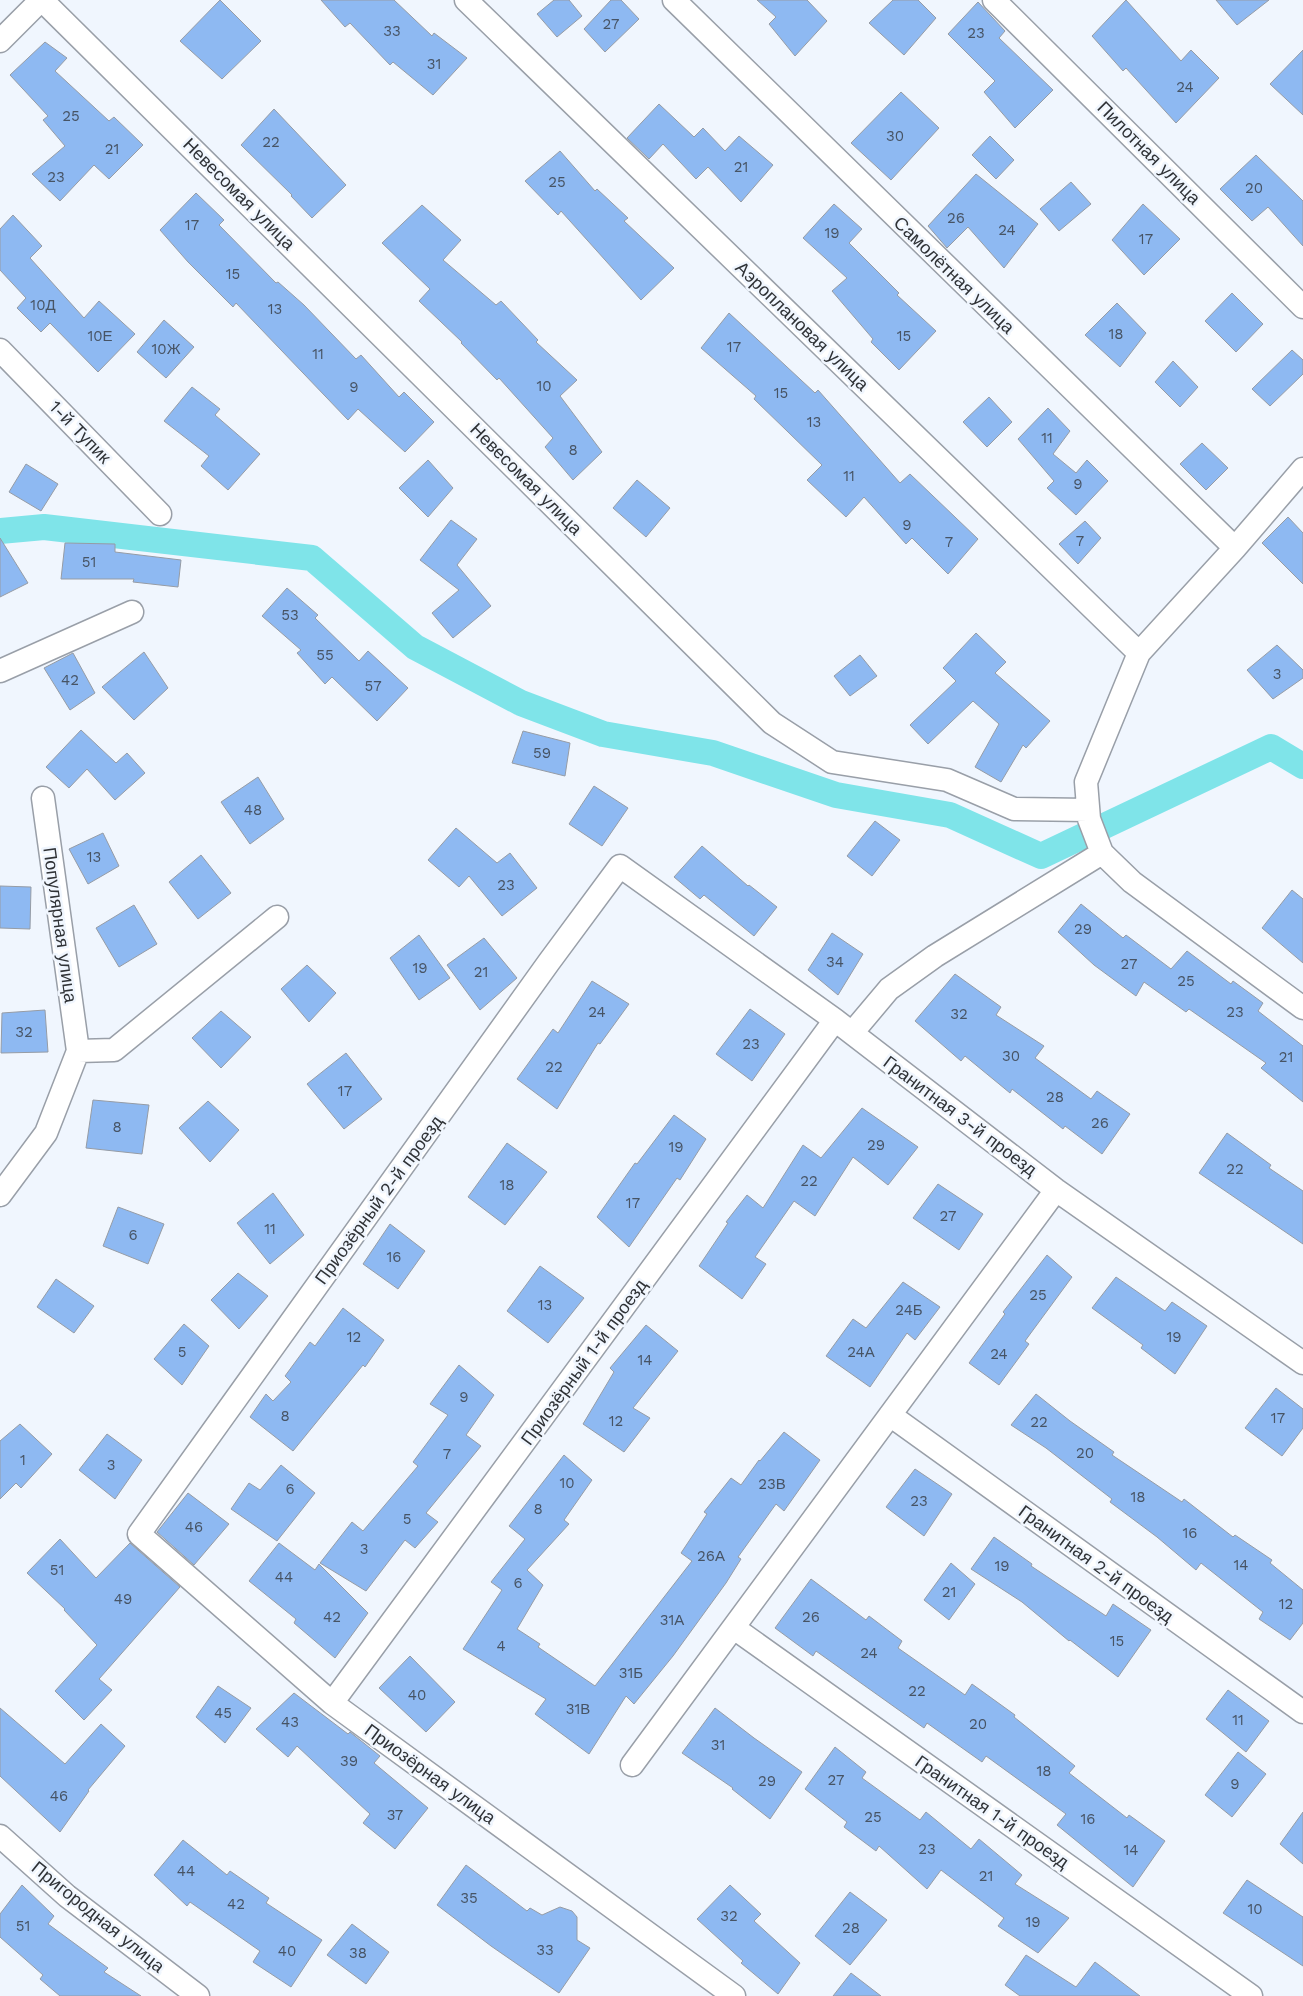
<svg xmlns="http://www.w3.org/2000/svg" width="1303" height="1996" viewBox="0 0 1303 1996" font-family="'Work Sans',sans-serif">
	<rect width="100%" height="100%" fill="#f0f6fe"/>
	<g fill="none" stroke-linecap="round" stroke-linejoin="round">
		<path stroke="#7fe4e9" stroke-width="26" d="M0 531 44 527 312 558 415 647 521 703 603 734 713 753 836 795 950 815 1041 856 1271 747 1303 766"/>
	</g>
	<path fill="#8eb9f2" stroke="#969ca5" d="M220 0 261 41 222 79 180 41Z
		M321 0H394L432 36 434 33 467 58 433 95 393 62 390 65 350 23 345 27Z
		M554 0H569L582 16 557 37 537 14Z
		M611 0H621L639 19 605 52 584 29Z
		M757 0H807L827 21 795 56 769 24 776 17Z
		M893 0H918L936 18 904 55 869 23Z
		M1126 0 1181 61 1191 50 1219 78 1176 123 1126 68 1123 71 1092 36Z
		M1216 0H1269L1237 25Z
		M978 2 1005 31 999 38 1053 90 1015 128 984 92 995 81 948 34Z
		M45 42 67 58 55 71 109 121 114 117 143 145 109 179 94 165 60 201 32 174 65 146 43 120 48 116 10 75Z
		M1303 50V115L1270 84Z
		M901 92 939 128 891 180 851 143Z
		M659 104 694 137 703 128 725 151 739 136 773 165 741 202 708 167 696 179 663 144 649 159 627 138Z
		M274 109 346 185 312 218 291 196 292 195 241 145Z
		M990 136 1014 160 996 179 972 155Z
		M560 151 595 191 597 189 628 218 624 221 674 268 641 300 561 211 558 215 525 181Z
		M1256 155 1303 201V246L1268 207 1252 221 1220 189Z
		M976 174 1038 224 1004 268 968 227 947 248 928 226Z
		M1071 182 1091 204 1059 231 1040 209Z
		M196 193 224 220 219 225 276 283 278 282 304 305 356 359 361 355 399 397 404 392 434 422 405 452 358 409 348 420 236 303 233 307 188 262 160 230Z
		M834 204 862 229 849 243 899 293 897 295 936 331 899 370 871 342 873 339 832 291 847 278 803 238Z
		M1143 204 1180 239 1144 275 1112 240Z
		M422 205 461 240 443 260 496 305 501 301 538 340 536 342 577 380 560 396 602 452 573 480 545 447 553 438 499 378 497 380 461 343 462 342 419 301 430 289 382 243Z
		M13 215 42 246 30 258 84 318 99 301 135 334 98 372 50 323 41 332 17 308 26 298 0 270V229Z
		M1232 293 1263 324 1236 352 1205 321Z
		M1117 303 1146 333 1120 367 1085 335Z
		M729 313 815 393 818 390 900 483 910 474 978 539 948 574 912 538 906 544 864 497 846 517 807 480 822 465 754 399 756 396 701 348Z
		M164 320 194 347 166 378 137 352Z
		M1292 350 1303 360V374L1270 406 1252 389Z
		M1173 361 1198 387 1180 407 1155 382Z
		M192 387 220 409 215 415 260 454 228 490 201 466 209 456 164 421Z
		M989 397 1012 422 987 447 963 422Z
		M1048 408 1070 431 1053 454 1076 473 1087 460 1108 481 1076 515 1047 488 1054 481 1018 439Z
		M1202 443 1228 468 1206 490 1180 464Z
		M428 460 453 488 428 517 399 488Z
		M26 464 58 484 41 511 9 492Z
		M637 480 670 508 646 537 613 508Z
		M1288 517 1303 533V584L1262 543Z
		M451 520 477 539 457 565 491 606 453 638 432 613 459 590 420 560Z
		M1085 521 1101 538 1078 564 1059 544Z
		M0 538 28 583 0 597Z
		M65 543 115 544V552L181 560 178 587 133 582 134 579H61Z
		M287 588 318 615 315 618 359 661 368 651 408 688 377 721 332 677 325 684 297 653 301 650 262 616Z
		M976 633 1006 662 995 673 1050 721 1026 748 1023 745 1001 782 975 767 999 724 973 701 928 744 910 725 956 681 943 668Z
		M1277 645 1303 670V678L1273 699 1247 670Z
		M144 652 168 688 134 720 102 687Z
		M73 653 95 693 70 710 44 668Z
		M860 655 877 676 850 696 834 676Z
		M81 730 116 763 127 753 145 773 115 800 87 769 69 788 46 767Z
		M523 731 570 743 565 776 512 763Z
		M258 777 284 819 250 844 221 802Z
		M594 786 628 808 602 846 569 824Z
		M875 821 900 840 872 876 847 856Z
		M456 828 497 863 510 853 537 888 502 916 469 876 459 887 428 860Z
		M103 833 119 866 88 884 69 849Z
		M702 846 748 886 749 885 777 907 754 936 704 895 700 899 674 877Z
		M201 855 231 893 198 919 169 882Z
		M0 886 31 887 30 929 0 928Z
		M1292 890 1303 899V963L1262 928Z
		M1081 904 1123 938 1126 935 1171 969 1187 951 1231 984 1233 981 1263 1003 1258 1011 1303 1046V1102L1261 1068 1266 1063 1189 1009 1186 1012 1144 982 1136 996 1094 965 1058 932Z
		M134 905 157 944 119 967 96 928Z
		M832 933 863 954 838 995 808 970Z
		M419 935 450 978 419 1000 390 958Z
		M484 938 517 978 480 1010 447 965Z
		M307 965 336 993 309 1022 281 989Z
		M955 974 1001 1007 996 1015 1044 1046 1035 1058 1091 1099 1097 1091 1130 1114 1102 1154 1065 1126 1063 1129 1012 1089 1010 1093 965 1056 961 1061 915 1021Z
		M592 981 629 1004 600 1044 598 1043 557 1109 517 1079 553 1029 558 1033Z
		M750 1009 785 1034 752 1081 716 1054Z
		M45 1010 48 1052 1 1053 2 1013Z
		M221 1011 251 1037 221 1068 192 1038Z
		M346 1053 382 1099 344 1129 307 1084Z
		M93 1100 149 1105 142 1154 86 1148Z
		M208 1101 239 1130 210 1162 179 1128Z
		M862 1108 918 1147 888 1185 853 1157 815 1216 794 1201 755 1257 766 1264 742 1299 699 1266 728 1223 726 1222 747 1195 763 1208 803 1145 821 1158Z
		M674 1115 706 1139 680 1180 677 1178 629 1247 597 1217 635 1163 637 1164Z
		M1227 1133 1271 1165 1269 1168 1303 1191V1244L1199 1173Z
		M507 1143 547 1172 505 1225 468 1197Z
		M938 1184 983 1214 959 1250 913 1218Z
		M273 1193 304 1235 270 1264 237 1223Z
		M118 1207 164 1224 148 1264 103 1246Z
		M390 1224 425 1251 398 1289 363 1264Z
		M1047 1255 1072 1277 1025 1341 1029 1344 999 1385 969 1363 1005 1314 1003 1312Z
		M540 1266 584 1298 548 1343 507 1311Z
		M238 1273 268 1296 239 1329 211 1300Z
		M1116 1277 1165 1311 1172 1302 1207 1326 1175 1374 1141 1348 1143 1345 1092 1308Z
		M56 1279 94 1306 74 1333 37 1307Z
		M903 1282 940 1307 915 1340 907 1333 870 1387 826 1356 853 1319 866 1328Z
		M343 1308 384 1340 365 1367 363 1365 293 1451 250 1417 266 1394 273 1401 291 1382 285 1376 310 1342 315 1346Z
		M184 1324 209 1346 182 1385 154 1359Z
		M646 1325 678 1351 633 1408 650 1418 624 1452 583 1424 614 1372 610 1368Z
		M459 1365 494 1395 466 1435 481 1446 426 1513 438 1522 415 1548 405 1540 366 1591 320 1563 352 1522 363 1531 418 1466 413 1462 448 1415 430 1404Z
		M1276 1388 1303 1409V1428L1282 1456 1245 1428Z
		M1036 1394 1070 1421 1114 1452 1112 1455 1182 1502 1184 1499 1233 1537 1235 1535 1272 1560 1270 1563 1303 1590V1623L1290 1640 1259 1619 1263 1612 1201 1563 1196 1570 1157 1537 1110 1502 1112 1499 1046 1448 1011 1425Z
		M20 1424 52 1454 21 1488 16 1483 0 1499V1441Z
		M784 1432 820 1460 784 1511 776 1504 738 1557 741 1559 726 1583 673 1656 634 1704 626 1696 589 1754 535 1714 546 1699 463 1649 502 1590 491 1582 525 1539 509 1526 564 1455 592 1480 564 1520 569 1524 527 1570 543 1585 517 1629 540 1644 538 1647 595 1686 692 1561 681 1553 707 1514 704 1512 731 1478 741 1485 759 1460 760 1461Z
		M107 1434 142 1460 115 1499 79 1470Z
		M281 1465 315 1493 277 1541 231 1509 249 1483 260 1490Z
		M915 1469 952 1494 924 1536 886 1507Z
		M188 1493 229 1524 194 1565 157 1532Z
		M994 1537 1032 1564 1031 1566 1106 1616 1113 1604 1151 1630 1118 1677 1070 1640 1069 1641 1022 1602 971 1569Z
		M60 1539 96 1578 130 1543 180 1587 99 1679 112 1690 84 1720 55 1691 97 1645 64 1610 65 1609 27 1573Z
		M279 1543 315 1570 319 1564 368 1613 335 1658 294 1623 296 1619 249 1581Z
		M951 1563 975 1584 949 1620 924 1600Z
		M811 1579 866 1620 869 1616 902 1641 898 1648 965 1695 972 1684 1015 1715 1014 1717 1075 1766 1069 1773 1127 1818 1129 1815 1165 1841 1133 1887 1057 1825 1066 1814 986 1756 982 1762 927 1723 924 1728 816 1651 813 1656 775 1628Z
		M410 1656 455 1702 426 1732 379 1688Z
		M218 1686 251 1708 225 1743 196 1717Z
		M1228 1690 1269 1721 1246 1752 1206 1719Z
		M294 1693 348 1734 350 1732 380 1756 374 1763 428 1808 395 1849 363 1823 370 1814 297 1746 288 1757 256 1729Z
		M0 1708 65 1764 101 1724 125 1746 88 1790 89 1791 60 1832 0 1776Z
		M715 1708 754 1738 802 1772 770 1819 732 1789 733 1788 682 1753Z
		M835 1747 866 1772 862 1778 920 1820 926 1812 971 1849 979 1839 1022 1875 1015 1884 1069 1918 1038 1953 998 1926 1004 1918 941 1870 927 1889 879 1846 876 1851 844 1827 847 1822 805 1789Z
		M1238 1752 1266 1774 1232 1817 1205 1795Z
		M1303 1812V1864L1280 1844Z
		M183 1840 227 1875 230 1871 269 1898 266 1903 322 1940 291 1987 253 1962 260 1951 190 1902 187 1906 154 1875Z
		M466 1865 527 1911 530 1908 542 1915 560 1907 572 1911 577 1917V1940L590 1948 559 1993 491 1946 437 1905Z
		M1247 1880 1303 1917V1966L1223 1913Z
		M22 1885 54 1916 48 1924 108 1968 104 1972 141 1996H60L40 1979 43 1975 0 1937V1914Z
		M730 1885 761 1914 754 1921 800 1963 778 1994 741 1963 743 1961 697 1919Z
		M850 1892 887 1920 850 1965 815 1936Z
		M352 1924 389 1952 366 1984 327 1955Z
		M1026 1955 1076 1987 1095 1962 1140 1996H1020L1005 1985Z
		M851 1973 881 1996H833Z"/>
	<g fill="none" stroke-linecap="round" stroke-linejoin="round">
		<defs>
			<path id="street" d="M42 0 772 723 832 762 947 780 1014 809 1088 810
				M466 0 1139 653
				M674 0 1235 548
				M994 0 1303 307
				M0 41 41 0
				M0 350 160 514
				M1303 469 1235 548 1139 653 1086 782 1089 819 1102 853 1132 882 1303 1008
				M0 671 132 612
				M852 1033 889 989 935 956 1102 853
				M78 1051 114 1050 277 917
				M0 1195 46 1133 78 1051 43 798
				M890 1415 1303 1712
				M734 1628 1251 1996
				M332 1703 835 1020
				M632 1765 1056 1190
				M0 1836 67 1896 198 1996
				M734 1996 332 1703 139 1534 549 962 620 866 835 1020 1056 1190 1303 1363"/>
		</defs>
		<use href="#street" stroke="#999fa8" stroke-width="25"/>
		<use href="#street" stroke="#fff" stroke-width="22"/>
	</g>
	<g text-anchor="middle" stroke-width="5" stroke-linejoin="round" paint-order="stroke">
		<g font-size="15" fill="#475465">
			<text x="611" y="29">27</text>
			<text x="392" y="36">33</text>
			<text x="976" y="38">23</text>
			<text x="434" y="69">31</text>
			<text x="1185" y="92">24</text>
			<text x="71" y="121">25</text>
			<text x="895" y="141">30</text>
			<text x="271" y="147">22</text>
			<text x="112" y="154">21</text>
			<text x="741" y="172">21</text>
			<text x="56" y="182">23</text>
			<text x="557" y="187">25</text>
			<text x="1254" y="193">20</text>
			<text x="956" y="223">26</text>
			<text x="192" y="230">17</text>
			<text x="1007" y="235">24</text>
			<text x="832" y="238">19</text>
			<text x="1146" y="244">17</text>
			<text x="233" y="279">15</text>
			<text x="43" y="310">10Д</text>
			<text x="275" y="314">13</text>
			<text x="1116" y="339">18</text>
			<text x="100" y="341">10Е</text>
			<text x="904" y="341">15</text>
			<text x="734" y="352">17</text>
			<text x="166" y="354">10Ж</text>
			<text x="318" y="359">11</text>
			<text x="544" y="391">10</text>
			<text x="354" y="392">9</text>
			<text x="781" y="398">15</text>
			<text x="814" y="427">13</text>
			<text x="1047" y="443">11</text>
			<text x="573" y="455">8</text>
			<text x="849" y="481">11</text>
			<text x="1078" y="489">9</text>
			<text x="907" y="530">9</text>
			<text x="1080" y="546">7</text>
			<text x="949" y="547">7</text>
			<text x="89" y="567">51</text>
			<text x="290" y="620">53</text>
			<text x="325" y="660">55</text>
			<text x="1277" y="679">3</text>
			<text x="70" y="685">42</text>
			<text x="373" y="691">57</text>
			<text x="542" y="758">59</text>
			<text x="253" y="815">48</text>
			<text x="94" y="862">13</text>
			<text x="506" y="890">23</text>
			<text x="1083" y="934">29</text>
			<text x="835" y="967">34</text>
			<text x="1129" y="969">27</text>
			<text x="420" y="973">19</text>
			<text x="481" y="977">21</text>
			<text x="1186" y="986">25</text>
			<text x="597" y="1017">24</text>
			<text x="1235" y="1017">23</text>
			<text x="959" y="1019">32</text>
			<text x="24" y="1037">32</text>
			<text x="751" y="1049">23</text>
			<text x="1011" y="1061">30</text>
			<text x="1286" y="1062">21</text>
			<text x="554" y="1072">22</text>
			<text x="345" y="1096">17</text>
			<text x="1055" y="1102">28</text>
			<text x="1100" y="1128">26</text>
			<text x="117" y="1132">8</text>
			<text x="876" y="1150">29</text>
			<text x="676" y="1152">19</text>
			<text x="1235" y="1174">22</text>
			<text x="809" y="1186">22</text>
			<text x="507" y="1190">18</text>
			<text x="633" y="1208">17</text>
			<text x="948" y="1221">27</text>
			<text x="270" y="1234">11</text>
			<text x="133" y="1240">6</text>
			<text x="394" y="1262">16</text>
			<text x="1038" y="1300">25</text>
			<text x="545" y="1310">13</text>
			<text x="909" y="1315">24Б</text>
			<text x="354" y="1342">12</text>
			<text x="1174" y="1342">19</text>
			<text x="182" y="1357">5</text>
			<text x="861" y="1357">24А</text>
			<text x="999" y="1359">24</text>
			<text x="645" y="1365">14</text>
			<text x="464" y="1402">9</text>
			<text x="285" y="1421">8</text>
			<text x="1278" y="1423">17</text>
			<text x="616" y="1426">12</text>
			<text x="1039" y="1427">22</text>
			<text x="1085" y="1458">20</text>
			<text x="447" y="1459">7</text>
			<text x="23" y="1465">1</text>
			<text x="111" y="1470">3</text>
			<text x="567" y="1488">10</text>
			<text x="772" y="1489">23В</text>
			<text x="290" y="1494">6</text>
			<text x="1138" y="1502">18</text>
			<text x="919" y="1506">23</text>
			<text x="538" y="1514">8</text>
			<text x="407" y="1524">5</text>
			<text x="194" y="1532">46</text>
			<text x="1190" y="1538">16</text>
			<text x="364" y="1554">3</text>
			<text x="711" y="1561">26А</text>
			<text x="1241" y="1570">14</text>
			<text x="1002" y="1571">19</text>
			<text x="57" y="1575">51</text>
			<text x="284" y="1582">44</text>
			<text x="518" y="1588">6</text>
			<text x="949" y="1597">21</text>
			<text x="123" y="1604">49</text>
			<text x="1286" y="1609">12</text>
			<text x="332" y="1622">42</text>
			<text x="811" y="1622">26</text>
			<text x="672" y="1625">31А</text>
			<text x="1117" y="1646">15</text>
			<text x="501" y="1651">4</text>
			<text x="869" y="1658">24</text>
			<text x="631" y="1678">31Б</text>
			<text x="917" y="1696">22</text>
			<text x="417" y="1700">40</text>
			<text x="578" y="1714">31В</text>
			<text x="223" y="1718">45</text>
			<text x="1238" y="1725">11</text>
			<text x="290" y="1727">43</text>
			<text x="978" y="1729">20</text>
			<text x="718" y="1750">31</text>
			<text x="349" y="1766">39</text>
			<text x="1044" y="1776">18</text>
			<text x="836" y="1785">27</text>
			<text x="767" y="1786">29</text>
			<text x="1235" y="1789">9</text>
			<text x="59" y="1801">46</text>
			<text x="395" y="1820">37</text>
			<text x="873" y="1822">25</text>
			<text x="1088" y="1824">16</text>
			<text x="927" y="1854">23</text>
			<text x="1131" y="1855">14</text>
			<text x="186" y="1876">44</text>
			<text x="986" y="1881">21</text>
			<text x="469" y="1903">35</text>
			<text x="236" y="1909">42</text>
			<text x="1255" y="1914">10</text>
			<text x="729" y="1921">32</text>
			<text x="1033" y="1927">19</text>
			<text x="23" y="1931">51</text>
			<text x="851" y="1933">28</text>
			<text x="545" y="1955">33</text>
			<text x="287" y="1956">40</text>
			<text x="358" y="1958">38</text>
		</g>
		<g font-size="18" fill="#2f3236" stroke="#f0f6fe">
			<text transform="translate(1149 153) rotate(45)" y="6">Пилотная улица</text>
			<text transform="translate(239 194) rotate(45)" y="6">Невесомая улица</text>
			<text transform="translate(954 275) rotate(44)" y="6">Самолётная улица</text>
			<text transform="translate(802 326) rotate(44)" y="6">Аэроплановая улица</text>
			<text transform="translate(80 432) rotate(46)" y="6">1-й Тупик</text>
			<text transform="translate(526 479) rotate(45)" y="6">Невесомая улица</text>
			<text transform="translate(60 925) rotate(82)" y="6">Популярная улица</text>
			<text transform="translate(960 1116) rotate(37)" y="6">Гранитная 3-й проезд</text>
			<text transform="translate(379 1200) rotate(-54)" y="6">Приозёрный 2-й проезд</text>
			<text transform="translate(584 1362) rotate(-54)" y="6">Приозёрный 1-й проезд</text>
			<text transform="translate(1096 1564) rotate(36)" y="6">Гранитная 2-й проезд</text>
			<text transform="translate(430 1774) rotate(36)" y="6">Приозёрная улица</text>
			<text transform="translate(992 1812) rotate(35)" y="6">Гранитная 1-й проезд</text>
			<text transform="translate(98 1917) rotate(39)" y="6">Пригородная улица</text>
		</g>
	</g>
</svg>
